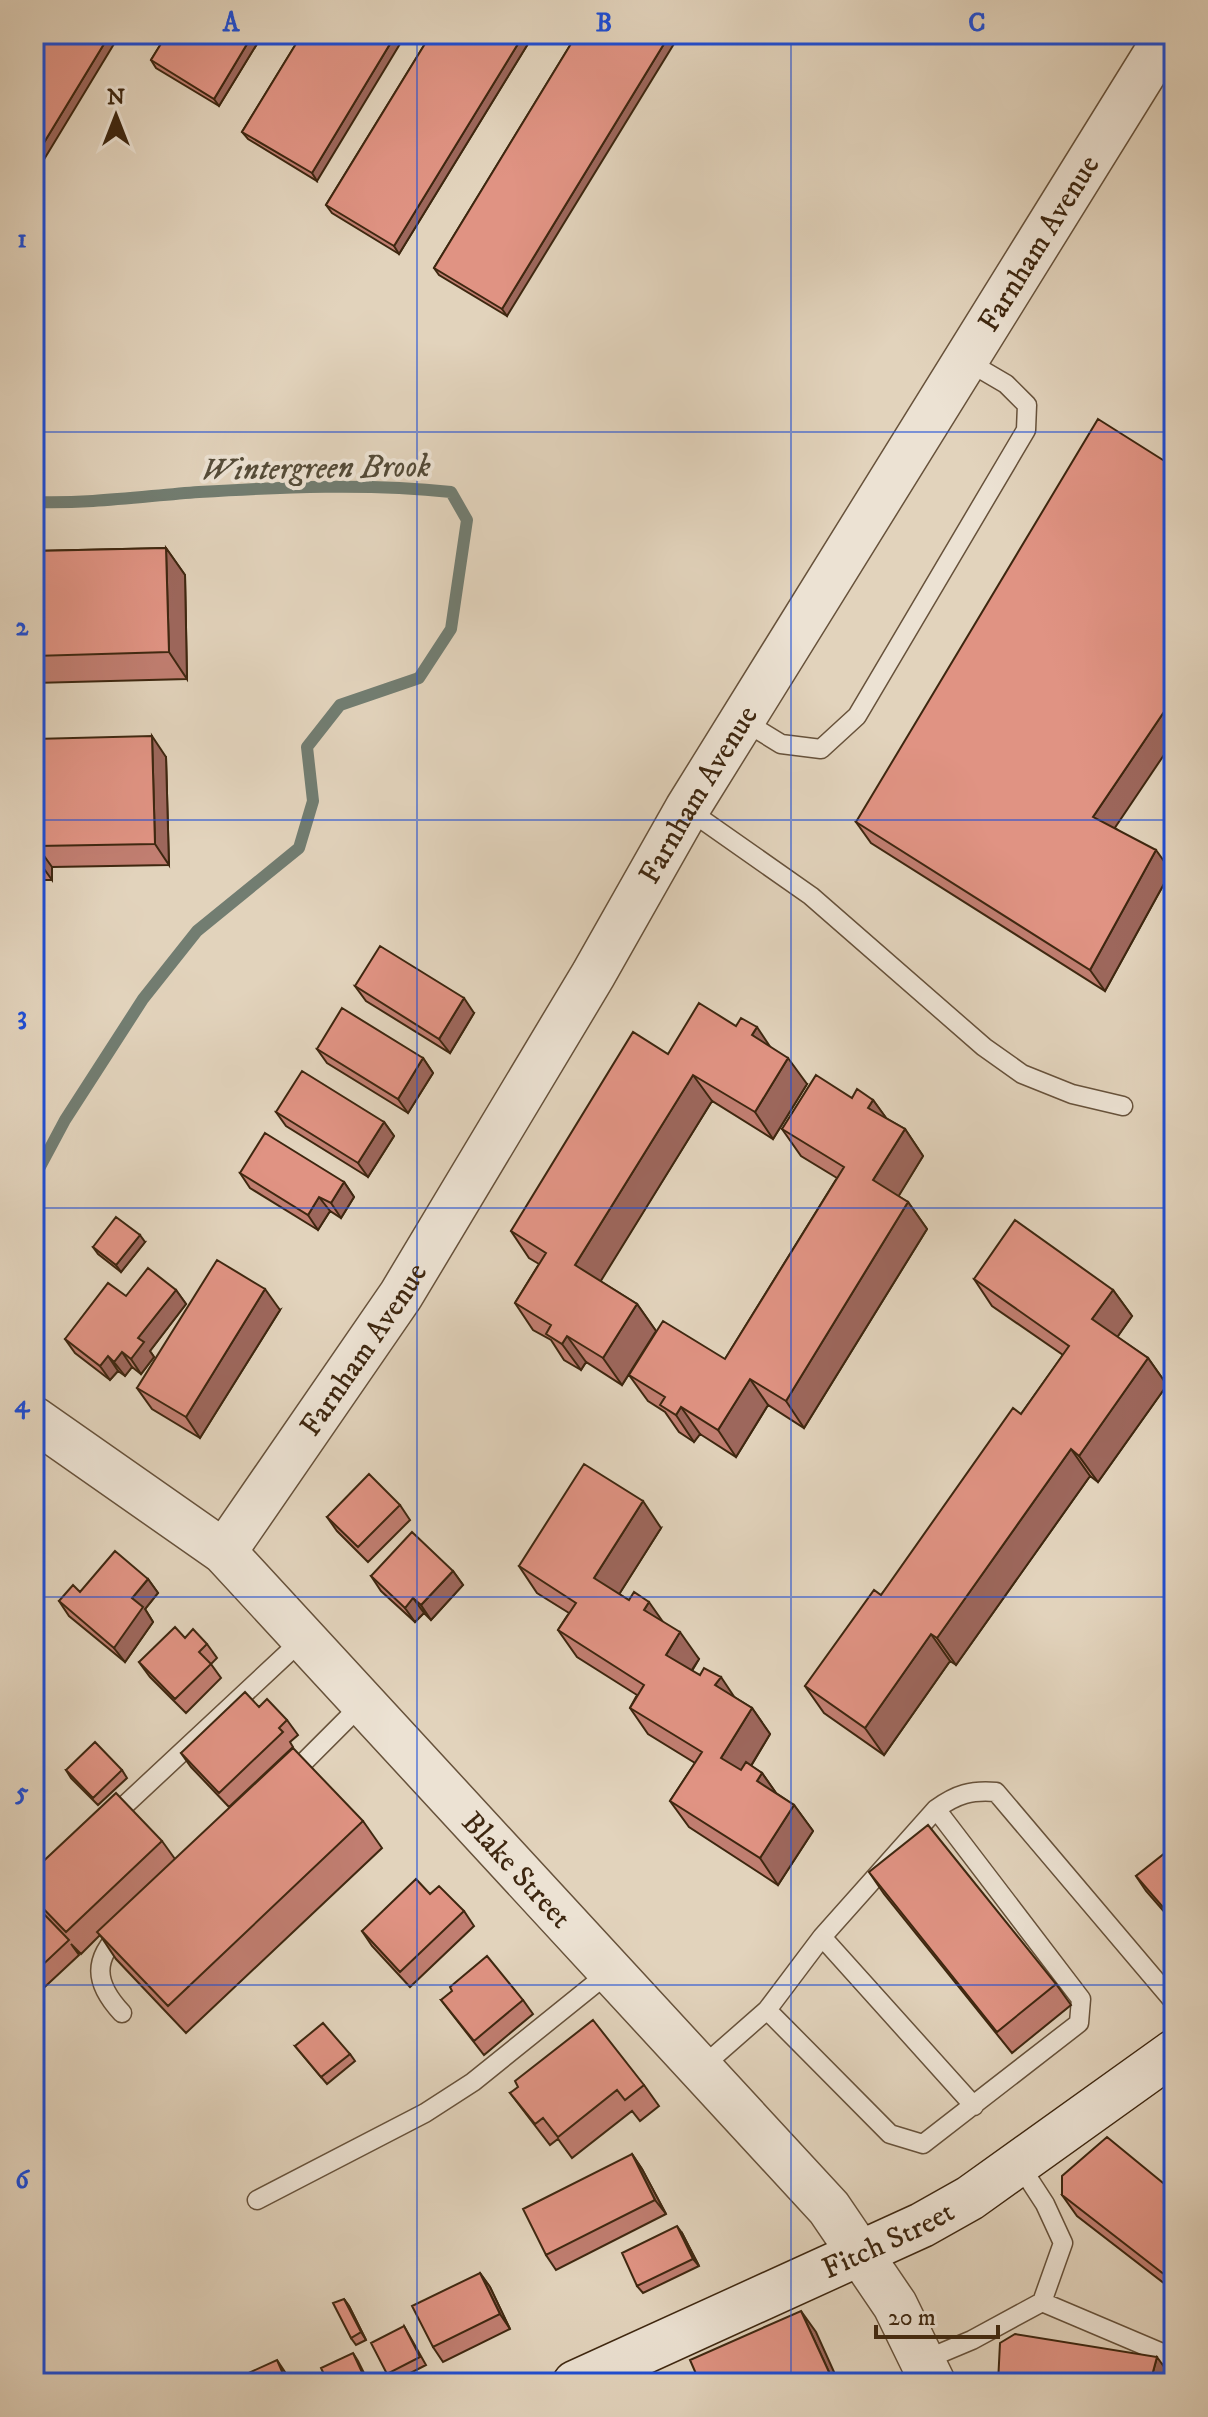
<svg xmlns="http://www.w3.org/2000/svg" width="1208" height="2417" viewBox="0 0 1208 2417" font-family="'IM FELL DW Pica',serif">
	<rect width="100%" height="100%" fill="#e2d3bc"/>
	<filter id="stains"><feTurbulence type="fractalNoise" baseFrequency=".0025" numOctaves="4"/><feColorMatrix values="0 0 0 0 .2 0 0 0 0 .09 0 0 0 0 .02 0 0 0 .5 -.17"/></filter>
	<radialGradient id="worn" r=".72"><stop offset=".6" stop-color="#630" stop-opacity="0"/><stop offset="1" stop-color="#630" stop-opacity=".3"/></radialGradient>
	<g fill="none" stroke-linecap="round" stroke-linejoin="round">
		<path stroke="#727d71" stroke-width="12" d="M34 502C89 504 144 496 199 492 282 487 369 483 451 492L467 520 451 629 419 678 340 705 307 747 313 801 299 848 197 931 143 999 65 1120 34 1178"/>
		<defs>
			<path id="service" d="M742 720 781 744 821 749 857 716 1026 430 1027 405 1006 384 965 360
				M687 809 811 896 984 1047 1022 1074 1072 1094 1123 1106
				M289 1777 363 1703
				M110 1819 304 1638
				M822 1937 936 1809C957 1794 971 1790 996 1792L1174 2002
				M767 2010 890 2134 923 2144 1079 2023 1081 1999 936 1809
				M122 2013C94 1983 92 1959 123 1930
				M702 2067 767 2010 822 1937 974 2106
				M1019 2164 1045 2204 1063 2243 1042 2302 1174 2358
				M257 2200 425 2113 473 2082 612 1970
				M922 2361 972 2340 1042 2302"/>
			<g id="tertiary">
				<path id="s1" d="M34 1419 224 1552 829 2208 895 2305 933 2383"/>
				<path id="s2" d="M224 1552 401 1295 593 975 687 809 1168 34"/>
			</g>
			<g id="secondary">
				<path id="s3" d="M575 2383 922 2225 970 2198 1174 2052"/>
			</g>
		</defs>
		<use href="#service" stroke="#67523b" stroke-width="21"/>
		<use href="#tertiary" stroke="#67523b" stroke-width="47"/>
		<use href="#secondary" stroke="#3e2710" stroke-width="47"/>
		<use href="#service" stroke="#ece2d3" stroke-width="18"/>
		<use href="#tertiary" stroke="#ece2d3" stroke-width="44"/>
		<use href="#secondary" stroke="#ece2d3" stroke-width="44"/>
	</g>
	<path fill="#c17e71" stroke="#3e2710" stroke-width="2" d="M167 34H263L219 106 156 68 151 60Z
		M302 34 317 181 248 139 242 132Z
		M431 34H534L399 254 332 213 326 205Z
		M577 34 507 316 439 275 434 268Z
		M166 548 185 575 187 679 34 683V551Z
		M34 729 41 739 166 757 169 865 52 867V880H34Z
		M856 822 1115 828 1171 871 1105 991 871 843Z
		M355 986 474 1013 450 1053 366 1001Z
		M317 1049 423 1058 433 1073 408 1113 327 1063Z
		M668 1054 807 1084 773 1139 712 1101 600 1281 637 1304 656 1331 622 1385 586 1362 581 1370 564 1360 551 1340 533 1330 515 1303 539 1264 529 1258 511 1231Z
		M852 1098 873 1100 886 1118 905 1129 923 1156 898 1196 908 1202 927 1229 804 1428 768 1405 736 1457 700 1434 694 1442 679 1432 665 1412 648 1401 629 1375 725 1359 837 1178 801 1156 782 1129Z
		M276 1112 384 1122 394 1136 368 1177 286 1126Z
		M240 1173 344 1182 354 1197 341 1218 330 1211 318 1230 250 1188Z
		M145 1242 121 1272 98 1254 93 1247Z
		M974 1279 1113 1290 1132 1316 1117 1337 1148 1358 1167 1385 1098 1482 1090 1476 956 1665 950 1661 884 1755 824 1713 805 1686 881 1595 1021 1414 1063 1355 992 1306Z
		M176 1290 186 1304 150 1351 154 1357 141 1374 132 1367 125 1376 118 1371 110 1380 75 1353 65 1339 126 1296Z
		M280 1310 200 1438 152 1409 137 1388Z
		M400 1505 410 1520 368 1562 337 1531 327 1517Z
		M661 1528 619 1594 663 1622 699 1659 692 1671 752 1708 770 1734 751 1766 762 1773 776 1793 794 1805 813 1831 778 1885 689 1827 670 1801 695 1763 648 1734 630 1708 637 1695 577 1657 558 1630 569 1613 537 1593 519 1566Z
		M453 1571 463 1585 431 1620 424 1613 415 1622 381 1591 371 1576Z
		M148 1579 158 1593 145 1609 153 1622 125 1662 69 1616 59 1601 80 1592Z
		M185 1638 207 1644 217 1658 211 1664 221 1678 186 1713 150 1677 139 1662Z
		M259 1707 287 1720 298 1735 290 1742 293 1747 229 1807 191 1767 181 1753Z
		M66 1770H122L127 1778 98 1805 71 1778Z
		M363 1821 382 1848 186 2033 116 1959 100 1935 81 1954 71 1944 79 1955 34 1997V1918L41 1912 34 1905V1870L162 1841 175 1859Z
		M1174 1854V1923L1146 1891 1136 1876Z
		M869 1872 1056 1984 1071 2005 1012 2053 884 1894Z
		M430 1894 464 1911 474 1926 410 1987 372 1946 362 1931Z
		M441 2000H523L533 2014 484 2055Z
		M295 2046 350 2054 355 2061 327 2084Z
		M644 2085 659 2106 640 2121 632 2111 572 2158 558 2139 550 2145 510 2093Z
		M632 2154 642 2169 666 2214 556 2270 546 2255Z
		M1174 2192V2291L1077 2216 1062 2195Z
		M682 2233 699 2266 643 2293 637 2286Z
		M480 2273 490 2287 510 2329 443 2362 433 2347Z
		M344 2299 349 2306 366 2340 356 2345 351 2338Z
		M404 2326 426 2365 393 2382 387 2374Z"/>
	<path fill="#9d675c" stroke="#3e2710" stroke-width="2" d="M110 34H120L34 176V159Z
		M253 34H263L219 106 214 99Z
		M396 34H406L317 181 312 173Z
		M524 34H534L399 254 394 246Z
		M670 34H680L507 316 502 309Z
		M166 548 185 575 187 679 169 652Z
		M1174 697V740L1108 838 1093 817Z
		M34 729 48 750 34 739Z
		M152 736 166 757 169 865 155 844Z
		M37 846 52 867V880L37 859Z
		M1156 850 1171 871 1105 991 1090 970Z
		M464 998 474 1013 450 1053 439 1039Z
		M757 1027 775 1054 752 1035Z
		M423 1058 433 1073 408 1113 398 1099Z
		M788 1058 807 1084 773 1139 755 1112Z
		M693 1075 712 1101 594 1292 575 1265Z
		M873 1100 892 1126 868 1108Z
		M384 1122 394 1136 368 1177 358 1163Z
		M905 1129 923 1156 892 1207 873 1180Z
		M344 1182 354 1197 341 1218 331 1203Z
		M319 1197 330 1211 318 1230 308 1215Z
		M908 1202 927 1229 804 1428 786 1401Z
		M140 1235 145 1242 121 1272 116 1265Z
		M265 1289 280 1310 200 1438 186 1417Z
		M176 1290 186 1304 150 1351 154 1357 141 1374 131 1359 138 1338Z
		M1113 1290 1132 1316 1111 1346 1092 1319Z
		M637 1304 656 1331 622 1385 603 1358Z
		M567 1336 586 1362 581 1370 562 1344Z
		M122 1352 132 1367 125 1376 114 1362Z
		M108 1356 118 1371 110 1380 100 1366Z
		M1148 1358 1167 1385 1098 1482 1079 1456Z
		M750 1379 768 1405 736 1457 718 1430Z
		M681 1407 700 1434 694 1442 676 1415Z
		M1071 1449 1090 1476 956 1665 937 1638Z
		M643 1501 661 1528 613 1604 594 1578Z
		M453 1571 463 1585 431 1620 421 1605Z
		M148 1579 158 1593 145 1609 153 1622 125 1662 114 1648 132 1598Z
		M413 1598 424 1613 415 1622 405 1608Z
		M649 1602 668 1629 644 1610Z
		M680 1632 699 1659 684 1682 666 1655Z
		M931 1634 950 1661 884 1755 865 1728Z
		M721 1677 739 1704 715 1685Z
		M752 1708 770 1734 740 1784 721 1758Z
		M762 1773 781 1800 757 1781Z
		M794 1805 813 1831 778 1885 760 1858Z
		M632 2154 642 2169 666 2214 655 2200Z
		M677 2226 682 2233 699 2266 693 2259Z
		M480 2273 490 2287 510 2329 500 2314Z
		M344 2299 349 2306 366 2340 361 2332Z
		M801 2311 816 2332 839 2383H834Z
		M353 2353 358 2361 369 2383H367Z
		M1157 2357 1172 2378 1171 2383H1150Z
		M277 2360 287 2375 291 2383H287Z"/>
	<path fill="#e09383" stroke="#3e2710" stroke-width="2" d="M34 34H110L34 159Z
		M167 34H253L214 99 151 60Z
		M302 34H396L312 173 242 132Z
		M431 34H524L394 246 326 205Z
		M577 34H670L502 309 434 268Z
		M1098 419 1174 467V697L1093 817 1156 850 1090 970 856 822Z
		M166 548 169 652 34 656V551Z
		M34 734V739L152 736 155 844 37 846V859H34Z
		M380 946 464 998 439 1039 355 986Z
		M699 1003 736 1026 741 1018 757 1027 752 1035 788 1058 755 1112 693 1075 575 1265 637 1304 603 1358 567 1336 562 1344 546 1334 551 1325 515 1303 546 1253 511 1231 633 1032 668 1054Z
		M342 1008 423 1058 398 1099 317 1049Z
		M302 1071 384 1122 358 1163 276 1112Z
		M816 1075 852 1098 857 1089 873 1100 868 1108 905 1129 873 1180 908 1202 786 1401 750 1379 718 1430 681 1407 676 1415 660 1405 665 1397 629 1375 663 1321 725 1359 844 1167 782 1129Z
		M265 1133 344 1182 331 1203 319 1197 308 1215 240 1173Z
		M116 1217 140 1235 116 1265 93 1247Z
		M1015 1220 1113 1290 1092 1319 1148 1358 1079 1456 1071 1449 937 1638 931 1634 865 1728 805 1686 874 1590 881 1595 1013 1408 1021 1414 1069 1346 974 1279Z
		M217 1260 265 1289 186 1417 137 1388Z
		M148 1268 176 1290 138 1338 144 1342 131 1359 122 1352 114 1362 108 1356 100 1366 65 1339 108 1283 126 1296Z
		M584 1464 643 1501 594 1578 629 1600 634 1592 649 1602 644 1610 680 1632 666 1655 700 1675 704 1668 721 1677 715 1685 752 1708 721 1758 741 1770 746 1762 762 1773 757 1781 794 1805 760 1858 670 1801 702 1752 630 1708 644 1685 558 1630 576 1603 519 1566Z
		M369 1474 400 1505 358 1547 327 1517Z
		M412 1532 453 1571 421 1605 413 1598 405 1608 371 1576Z
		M115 1551 148 1579 132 1598 143 1607 114 1648 59 1601 73 1585 80 1592Z
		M175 1627 185 1638 193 1629 207 1644 199 1652 211 1664 175 1699 139 1662Z
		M245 1692 259 1707 267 1699 287 1720 279 1728 283 1732 219 1793 181 1753Z
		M95 1742 122 1770 93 1798 66 1770Z
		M293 1748 363 1821 168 2006 97 1932Z
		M116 1793 162 1841 66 1932 34 1899V1870Z
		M928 1825 1056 1984 997 2032 869 1872Z
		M1170 1849 1174 1854V1920L1136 1876Z
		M416 1879 430 1894 439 1886 464 1911 400 1972 362 1931Z
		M41 1911 69 1940 34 1973V1918Z
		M487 1956 523 2000 474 2041 441 2000 452 1991 450 1987Z
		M593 2020 644 2085 625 2100 617 2090 558 2137 543 2118 535 2124 510 2093 518 2087 515 2081Z
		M323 2023 350 2054 321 2077 295 2046Z
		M1107 2137 1174 2192V2282L1062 2195V2176Z
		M632 2154 655 2200 546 2255 523 2209Z
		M677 2226 693 2259 637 2286 622 2253Z
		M480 2273 500 2314 433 2347 412 2306Z
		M344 2299 361 2332 351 2338 333 2303Z
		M801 2311 834 2383H700L690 2360Z
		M404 2326 420 2357 387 2374 371 2343Z
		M1015 2334 1157 2357 1150 2383H998L1000 2343Z
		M353 2353 367 2383H328L321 2368Z
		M277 2360 287 2383H245L242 2376Z"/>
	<path fill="none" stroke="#1d4ed8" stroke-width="2" stroke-opacity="0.55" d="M417 34V2383M791 34V2383M34 432H1174M34 820H1174M34 1208H1174M34 1597H1174M34 1985H1174"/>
	<g text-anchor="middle" stroke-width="8" stroke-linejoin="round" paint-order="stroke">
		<g font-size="30" fill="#3e2710" stroke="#ece2d3">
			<text dy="10" stroke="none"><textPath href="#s2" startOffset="1542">Farnham Avenue</textPath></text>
			<text dy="10" stroke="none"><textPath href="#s2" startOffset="894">Farnham Avenue</textPath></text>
			<text dy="10" stroke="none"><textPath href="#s2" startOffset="246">Farnham Avenue</textPath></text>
			<text dy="10" stroke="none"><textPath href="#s1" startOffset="664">Blake Street</textPath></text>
			<text dy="10" stroke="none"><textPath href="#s3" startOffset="344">Fitch Street</textPath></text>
		</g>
		<g font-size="32" font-style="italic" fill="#544b38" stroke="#ece2d3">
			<text transform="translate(316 467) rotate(-1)" y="11">Wintergreen Brook</text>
		</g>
	</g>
	<rect width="1208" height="2417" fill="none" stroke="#e2d3bc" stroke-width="88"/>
	<g transform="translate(116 116)" stroke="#ece2d3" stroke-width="6" paint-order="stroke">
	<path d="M0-6L14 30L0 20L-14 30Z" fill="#3e2710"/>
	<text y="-12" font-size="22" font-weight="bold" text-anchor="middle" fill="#3e2710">N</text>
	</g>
	<path d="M876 2325v12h122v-12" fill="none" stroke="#3e2710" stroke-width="4"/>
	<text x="888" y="2325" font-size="24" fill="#3e2710" stroke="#ece2d3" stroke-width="6" paint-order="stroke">20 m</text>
	<rect x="44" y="44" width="1120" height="2329" fill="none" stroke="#1d4ed8" stroke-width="3"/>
	<g font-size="26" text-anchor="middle" font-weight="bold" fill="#1d4ed8">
		<text x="231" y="31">A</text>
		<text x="604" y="31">B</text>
		<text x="977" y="31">C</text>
		<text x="22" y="247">1</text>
		<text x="22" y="635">2</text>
		<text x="22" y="1024">3</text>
		<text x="22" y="1412">4</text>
		<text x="22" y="1800">5</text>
		<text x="22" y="2188">6</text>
	</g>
	<rect width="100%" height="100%" filter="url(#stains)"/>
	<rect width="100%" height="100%" fill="url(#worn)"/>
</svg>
